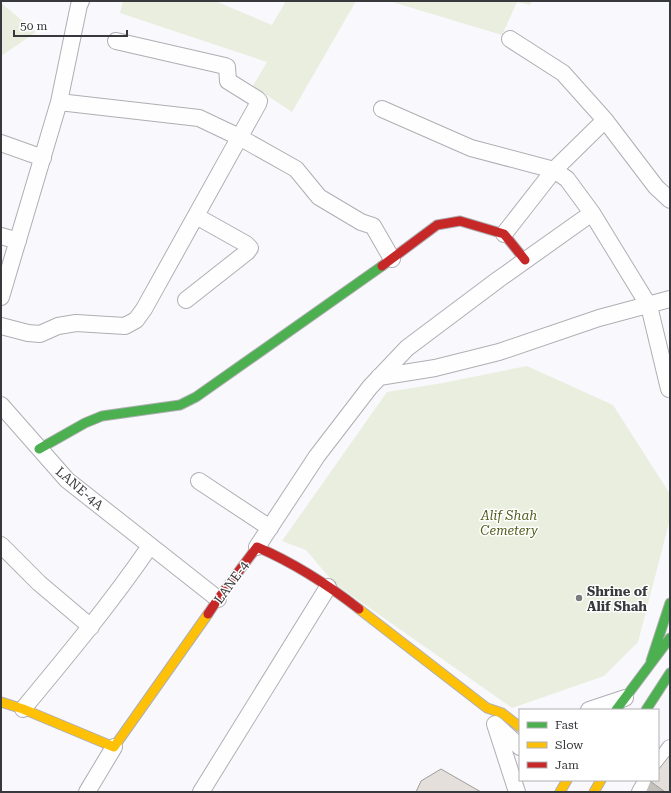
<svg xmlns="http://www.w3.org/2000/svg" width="671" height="793" viewBox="0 0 671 793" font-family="'Roboto Serif',serif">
	<rect width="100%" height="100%" fill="#f8f8fd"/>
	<path fill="#e9eede" d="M123 1H215L272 25 286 1H356L292 112 253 86 267 62 120 13Z
		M389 1H532L530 5 517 2 502 35Z
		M1 3 36 32 1 56Z
		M527 366 613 405 670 494V519L638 642 604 676 512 708 334 583 306 550 282 541 387 392 443 383Z"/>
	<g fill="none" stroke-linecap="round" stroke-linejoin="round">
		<defs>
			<path id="street" d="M510 39 563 73 605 120 656 187 670 200
				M59 102 199 118 239 137 296 169 319 197 361 222 373 226 392 259
				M382 109 471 148 554 170 567 179 592 213 649 306 669 389
				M1 143 43 158
				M504 234 554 170 605 120
				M1 236 18 241
				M1 297 59 102 79 5 81 1
				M186 300 247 252 250 248 246 244 196 216
				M1 326 28 333 40 334 58 326 76 323 125 326 136 320 144 309 258 104 259 101 257 99 228 81 227 67 225 66 116 41
				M379 377 435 368 499 352 599 318 670 299
				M1 405 67 480 218 599
				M199 481 270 528
				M1 545 39 583 91 627
				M257 547 317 456 370 387 407 348 499 279 592 213
				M23 709C67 656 111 603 150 546
				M589 710 625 698
				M495 724 517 792
				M496 725 520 747
				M658 765 670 748
				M87 792 114 747
				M201 792 328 587
				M640 792 647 780"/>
			<path id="fast" d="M39 449 85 423 102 416 180 405 196 397 382 266
				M651 661 670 603
				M616 710 670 638
				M646 710 670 673"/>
			<path id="slow" d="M359 609 487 708 502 713 520 727
				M1 702 23 709 114 747 208 614
				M560 792 567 780
				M594 792 601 780"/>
			<path id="jam" d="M382 266 437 225 460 221 504 234 525 260
				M208 614 218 599 257 547C294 563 327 584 359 609"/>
		</defs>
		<use href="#street" stroke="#afafb3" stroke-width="18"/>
		<use href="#fast" stroke="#afafb3" stroke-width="11"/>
		<use href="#slow" stroke="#afafb3" stroke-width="11"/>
		<use href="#jam" stroke="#afafb3" stroke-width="11"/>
		<use href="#street" stroke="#fefeff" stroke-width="16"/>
		<use href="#fast" stroke="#4caf50" stroke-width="9"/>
		<use href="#slow" stroke="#ffc107" stroke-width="9"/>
		<use href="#jam" stroke="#c62828" stroke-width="9"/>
	</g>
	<path fill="#c4c0bb" d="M651 780 670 792H646Z"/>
	<path fill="#e4dfda" stroke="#a09c99" d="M670 755V792H665L650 781 651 780H658V770Z
		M441 769 481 792H416L421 781Z"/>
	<circle fill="#7b7c80" stroke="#fff" stroke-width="1.5" cx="579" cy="598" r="4"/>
	<g text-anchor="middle" stroke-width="3" stroke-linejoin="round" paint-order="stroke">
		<g font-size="13" fill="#38393c" stroke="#fff">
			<text transform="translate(80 488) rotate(41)" y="5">LANE-4A</text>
			<text transform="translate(231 582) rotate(-54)" y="5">LANE-4</text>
		</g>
		<g font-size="13" font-style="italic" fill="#535e1d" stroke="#fff">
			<text x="509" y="520">Alif Shah<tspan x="509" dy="15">Cemetery</tspan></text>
		</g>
		<g font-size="13" font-weight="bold" fill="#38393c" stroke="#fff" text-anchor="start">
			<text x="587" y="596">Shrine of<tspan x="587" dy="15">Alif Shah</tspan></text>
		</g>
	</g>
	<rect width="671" height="793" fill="none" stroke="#38393c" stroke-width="4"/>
	<rect x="519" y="709" width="140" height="72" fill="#ffffff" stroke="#afb0b1"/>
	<rect x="527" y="722" width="20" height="6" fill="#4caf50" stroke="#afb0b1"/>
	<text x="555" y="729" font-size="12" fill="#38393c">Fast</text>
	<rect x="527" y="742" width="20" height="6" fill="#ffc107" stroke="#afb0b1"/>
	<text x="555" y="749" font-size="12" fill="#38393c">Slow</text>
	<rect x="527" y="762" width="20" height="6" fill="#c62828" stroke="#afb0b1"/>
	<text x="555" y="769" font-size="12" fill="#38393c">Jam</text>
	<path d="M14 30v6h113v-6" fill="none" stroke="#38393c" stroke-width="2"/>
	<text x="20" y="30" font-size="12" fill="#38393c" stroke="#ffffff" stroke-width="3" paint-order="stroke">50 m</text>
</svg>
